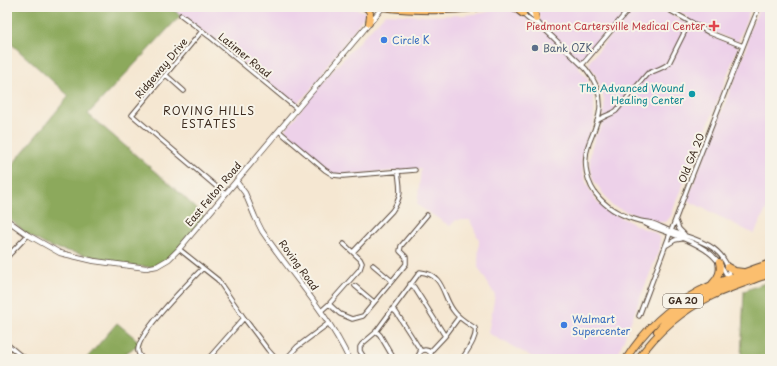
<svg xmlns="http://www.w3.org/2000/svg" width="777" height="366" viewBox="0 0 777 366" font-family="'Playpen Sans',sans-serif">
	<rect width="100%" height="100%" fill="#f7f3e8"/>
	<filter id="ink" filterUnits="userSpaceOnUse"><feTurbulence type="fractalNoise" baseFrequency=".025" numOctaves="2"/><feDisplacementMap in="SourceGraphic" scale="8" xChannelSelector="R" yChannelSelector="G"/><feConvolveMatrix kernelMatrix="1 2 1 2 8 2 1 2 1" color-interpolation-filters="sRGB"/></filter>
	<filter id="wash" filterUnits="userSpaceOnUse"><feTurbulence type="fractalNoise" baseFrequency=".012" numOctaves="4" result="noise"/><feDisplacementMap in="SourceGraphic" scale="16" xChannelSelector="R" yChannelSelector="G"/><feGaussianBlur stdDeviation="0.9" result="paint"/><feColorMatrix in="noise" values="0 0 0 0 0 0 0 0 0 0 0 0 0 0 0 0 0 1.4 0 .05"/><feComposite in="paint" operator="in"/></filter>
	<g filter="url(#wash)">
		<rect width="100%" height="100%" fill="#f5e7d2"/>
		<path fill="#edd1e9" d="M168 7H349L367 12 309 92 296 104 181 15Z
			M506 7H661L685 23 689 18 670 7H751L738 42 709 30 707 34 716 38 737 46 738 47 699 148 678 196 671 216 666 222H658L622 210 611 205 593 179 591 170 590 159 591 150 595 136 600 130 604 119V99L600 85 594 72 590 67 589 62 610 36 598 25 605 33 578 67 587 78 591 88 594 101V122L585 144 582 158 583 171 586 182 592 194 598 203 608 211 642 228 654 232 660 238V248L616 359H536L488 333 495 295 478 267 479 240 470 220H456L450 226 417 205 421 169 398 171 333 175 285 130 300 111 311 95 353 48 385 14 425 16 465 15 483 13Z
			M760 7H770V202L754 234 687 200 735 78 747 47 749 31Z"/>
		<path fill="#8ca95b" stroke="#646a3c" d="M7 7H168L181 15 88 114 181 194 205 217 179 249 160 264 151 267 133 266 50 247 28 235 7 217V171L69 96 7 40Z
			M770 281V359H741L744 291Z
			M117 323 141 343 117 359H86Z"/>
	</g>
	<g filter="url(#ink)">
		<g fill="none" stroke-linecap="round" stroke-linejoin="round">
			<defs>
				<path id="minor" d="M520 7C523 16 530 22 539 24
					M525 7C529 14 535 17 539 24L586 69C595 80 601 93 600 108 599 120 594 131 589 143 582 162 586 184 600 199 611 211 625 217 640 221 644 222 648 222 652 223 658 225 665 229 671 231 699 241 725 244 731 279
					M664 7 710 33 743 46
					M181 15 210 37 297 109
					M202 31 132 115 225 194
					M582 65 631 7
					M166 75 184 91
					M597 121C603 116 610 115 616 111L647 74C654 70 663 69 669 63L688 25 691 23
					M279 131 325 170 333 175 343 176 415 170
					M676 221 679 229 684 234
					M644 223 650 226C668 233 702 243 715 258 721 264 725 272 729 279
					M667 245 675 240 681 239
					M179 249 218 280 244 318 268 350 276 359
					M353 252 392 211C403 195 400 189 398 171
					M7 257 28 235
					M373 265 392 281
					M410 284 414 287 445 336 430 352
					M355 286 374 302
					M329 304 340 314 352 319 363 316 406 264V257L400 251 401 246 427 215
					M392 309 396 312 421 351
					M321 311 329 304 360 269 362 263 360 259 344 244
					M639 316 688 186 749 31 759 7
					M376 331 380 335 394 359
					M445 336 459 317
					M7 344 20 355 27 359
					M142 359C141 357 138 354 138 351 136 335 190 281 203 268
					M208 359 244 318
					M286 359 297 347 329 323
					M365 359 360 351V347L362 344 375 333 420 272C444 274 442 295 453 310 458 318 467 323 475 328 478 337 467 351 462 359
					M418 359C418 347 432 347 432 359"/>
				<path id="tertiary" d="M236 181 245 193 255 217 262 231C291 274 327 312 349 359
					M7 220 28 235 60 253 94 261 124 265 146 268 157 266 169 259 179 249 383 7"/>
				<path id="primary" d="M365 7C372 11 370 16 369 23
					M381 7C414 11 445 12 479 7
					M514 7 523 14
					M534 7 536 19"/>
				<path id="trunk" d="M728 267 735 271 743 272
					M731 283 770 268
					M712 284C719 277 721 271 719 262
					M657 331C676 306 704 294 732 282
					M626 359C644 330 669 307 699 291 722 279 746 272 770 263
					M638 359C657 332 683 310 712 296 731 287 751 281 770 274"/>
			</defs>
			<use href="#minor" stroke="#574639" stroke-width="5.5"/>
			<use href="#tertiary" stroke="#574639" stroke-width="6"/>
			<use href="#primary" stroke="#574639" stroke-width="8"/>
			<use href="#trunk" stroke="#574639" stroke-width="8"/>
			<use href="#minor" stroke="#fff" stroke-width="3.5"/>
			<use href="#tertiary" stroke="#fff" stroke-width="4.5"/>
			<use href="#primary" stroke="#fbbe6e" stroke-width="6"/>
			<use href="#trunk" stroke="#fbbe6e" stroke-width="6"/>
		</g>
	</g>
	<path fill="#e0444e" stroke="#f7f3e8" stroke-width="1.5" d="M712 20h4v4h4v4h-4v4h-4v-4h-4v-4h4z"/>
	<g fill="#3f7fe0" stroke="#f7f3e8" stroke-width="1.5">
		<circle cx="384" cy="40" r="4"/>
		<circle cx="564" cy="325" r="4"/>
	</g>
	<circle fill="#5c6f8a" stroke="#f7f3e8" stroke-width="1.5" cx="535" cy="48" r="4"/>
	<circle fill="#0f9aa8" stroke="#f7f3e8" stroke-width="1.5" cx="692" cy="94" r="4"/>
	<g text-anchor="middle" stroke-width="4" stroke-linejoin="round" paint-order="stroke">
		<rect fill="#f7f3e8" stroke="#73665b" stroke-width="1" x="663" y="294" width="40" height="14" rx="3"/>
		<g font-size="9" font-weight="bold" fill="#3b2a1e">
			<text x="683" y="304">GA 20</text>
		</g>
		<g font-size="10" fill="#be3a42" stroke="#f7f3e8" text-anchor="end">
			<text x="705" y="30">Piedmont Cartersville Medical Center</text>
		</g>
		<g font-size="10" fill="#366cbe" stroke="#f7f3e8" text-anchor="start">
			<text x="392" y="44">Circle K</text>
			<text x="572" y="323">Walmart<tspan x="572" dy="12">Supercenter</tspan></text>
		</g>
		<g font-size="10" fill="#4e5e75" stroke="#f7f3e8" text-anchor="start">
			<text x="543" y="52">Bank OZK</text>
		</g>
		<g font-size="10" fill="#3b2a1e" stroke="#f7f3e8">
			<text transform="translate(245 55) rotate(39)" y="4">Latimer Road</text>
			<text transform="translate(161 68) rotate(-50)" y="4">Ridgeway Drive</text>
			<text transform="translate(691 158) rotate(-68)" y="4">Old GA 20</text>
			<text transform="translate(213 194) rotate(-50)" y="4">East Felton Road</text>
			<text transform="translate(299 265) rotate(54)" y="4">Roving Road</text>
		</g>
		<g font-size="10" fill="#0d838f" stroke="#f7f3e8" text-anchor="end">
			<text x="684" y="92">The Advanced Wound<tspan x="684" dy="12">Healing Center</tspan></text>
		</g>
		<g font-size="11" letter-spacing="1" fill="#3b2a1e" stroke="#f7f3e8">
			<text x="209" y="115">ROVING HILLS<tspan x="209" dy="13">ESTATES</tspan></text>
		</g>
	</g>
	<rect width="777" height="366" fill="none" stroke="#f7f3e8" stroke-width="24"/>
</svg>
